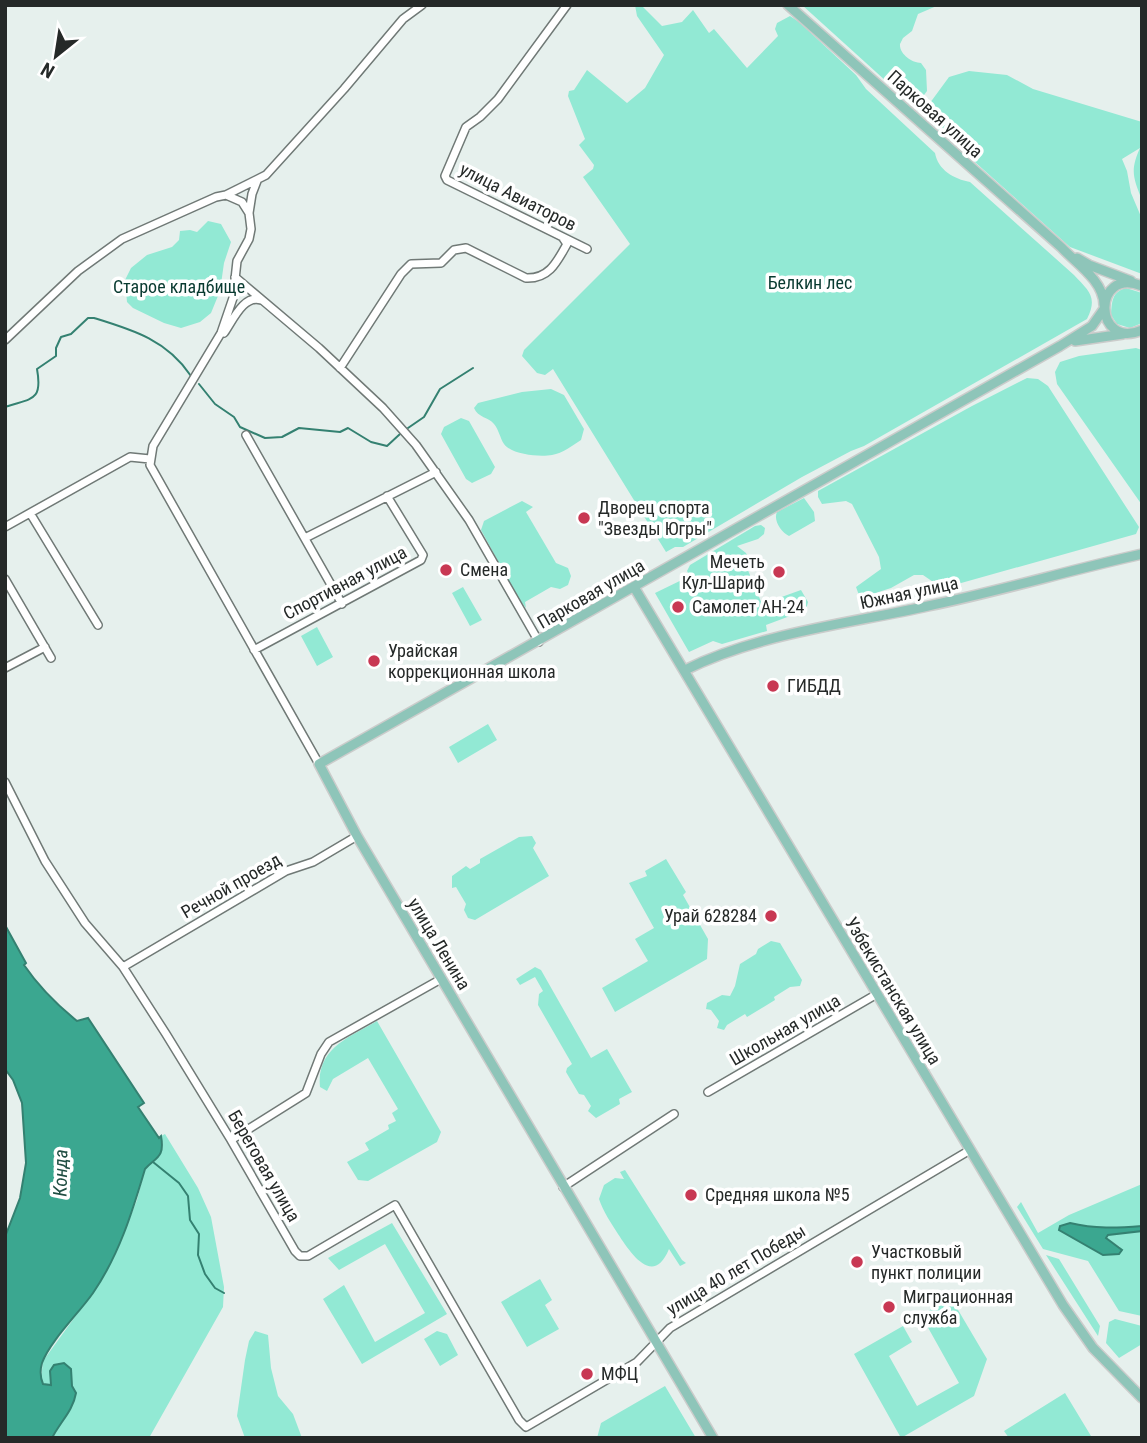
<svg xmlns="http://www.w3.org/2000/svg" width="1147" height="1443" viewBox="0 0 1147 1443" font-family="'Roboto Condensed',sans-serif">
	<rect width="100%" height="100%" fill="#e6f0ed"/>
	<path fill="#92e9d4" d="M635 5H641L662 26 682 22 693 10 709 33 714 29 747 68 778 36 775 29 777 23 790 16 799 22 856 75 866 89 935 153C938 170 954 179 970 182L1074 275C1089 291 1098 297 1087 319L864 446 851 451 802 477 683 547H675L666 552 553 369 545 375 537 373 522 356 524 350 630 244 583 177 593 169 594 165 579 145 585 139 568 96 569 91 574 90 587 70 627 103 645 88 664 55 637 16Z
		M802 5H939L918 14 912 31 903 38 900 44C899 54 912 63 921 63L926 70 927 91 918 103 908 101Z
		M969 71 1007 75 1033 89 1142 122V200C1133 178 1130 170 1140 148L1122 159 1127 171 1131 193 1142 219V274L1070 247 929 121 927 107 949 77Z
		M208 221 221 224 231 242 224 263 220 291 211 313 200 322 181 328 164 323 133 308 127 302 125 280 131 268 147 255 172 247 179 240 180 231 190 230 197 232Z
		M1126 288 1142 293V323L1130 328 1117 324 1111 315C1112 301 1112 292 1126 288Z
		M1136 348 1142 350V505L1057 384 1055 372 1060 362 1079 356Z
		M1027 378 1038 379 1048 386 1139 527 1136 534 947 587 939 586 923 575H914L891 588 860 598 856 587 881 569 879 557 852 504 846 501 822 504 818 497V491L972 406Z
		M551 389 564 395 584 429 581 440C572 446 563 453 552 455 540 457 512 455 504 444 500 438 499 430 494 424 489 417 478 418 474 408L478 403 522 392Z
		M461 418 469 421 495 467 491 474 472 483 466 479 441 434 444 427Z
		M804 498 814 512 815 521 789 536C781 532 773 520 777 512Z
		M522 501 533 507 526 512 556 563 568 568 571 576 568 585 560 589 551 587 525 602 526 608 518 598 481 530 484 521Z
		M761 525 765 528 764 534 758 539 737 546 746 553 750 562 747 568 762 604 801 590 808 602 806 610 766 625 767 631 722 644 713 641 689 652 655 593 690 576 687 571 690 565 755 526Z
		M463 587 482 620 470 626 452 593Z
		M317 627 333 657 317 666 301 636Z
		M488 724 497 740 458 763 449 747Z
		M532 836 536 843 533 848 549 876 475 920 468 918 464 910 466 904 456 887 452 888V876L466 866 470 869 480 863V859L519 837Z
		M666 859 686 892 683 895 708 939 707 959 615 1012 602 988 648 961 635 939 654 928 629 883 647 876 645 871Z
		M771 941 780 943 802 980 800 986 790 987 774 997 775 1000 747 1017 745 1014 727 1025 724 1030 717 1028 719 1021 711 1010 706 1009 707 1003 722 995 730 996 735 986 740 964 756 954 758 949Z
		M535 967 541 970 591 1058 607 1049 632 1092 619 1099 620 1104 596 1118 588 1111 591 1106 584 1095 579 1094 566 1072 567 1068 572 1064 538 1005 539 994 543 991 535 977 520 985 516 979Z
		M377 1021 441 1132 437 1142 368 1181 358 1180 347 1162 369 1150 365 1143 389 1129 388 1125 396 1121 392 1113 398 1109 368 1058 333 1079 327 1091 320 1087C316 1048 350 1037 377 1021Z
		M165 1134 198 1188 211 1217 224 1287 223 1307 149 1438H52C59 1421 73 1411 76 1393L72 1387 71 1369 51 1377 52 1385 43 1384 41 1379 43 1361 93 1292 116 1253 137 1200 145 1169 163 1145 161 1136Z
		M625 1170 682 1260 686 1263 680 1266 669 1249C653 1288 630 1252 618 1234 611 1223 603 1211 599 1199L604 1185 615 1178 624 1179 620 1172Z
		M1142 1184V1226C1120 1228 1095 1233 1075 1224L1059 1230 1103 1255 1119 1254 1120 1247 1106 1238 1108 1234 1142 1231V1316L1119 1311 1088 1261 1043 1249 1017 1207 1021 1202 1038 1233 1069 1215Z
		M392 1223 447 1314 362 1364 323 1299 344 1285 375 1342 425 1313 385 1244 339 1270 328 1258Z
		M1046 1255 1059 1259 1100 1326 1098 1336Z
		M540 1279 552 1300 545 1305 559 1329 527 1347 501 1302Z
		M951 1298 987 1359 974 1396 901 1438 854 1354 903 1326 912 1342 889 1356 917 1406 959 1383 921 1315Z
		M1115 1319 1142 1326V1344L1119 1358 1106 1343 1109 1322Z
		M255 1331 268 1335 271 1368 278 1396 293 1414 302 1438H245L237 1416 245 1360 249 1341Z
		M437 1331 447 1334 458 1355 440 1366 424 1339Z
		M665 1386 696 1438H597L601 1423Z
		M1065 1393 1091 1436 1088 1438H1009L1004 1431Z"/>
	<path fill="#3ba790" stroke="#348171" stroke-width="2" d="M5 925 26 963 24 965C39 987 56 1004 77 1021L88 1018 144 1103 138 1107 159 1138 161 1136C165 1158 156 1157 145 1169 132 1213 119 1255 93 1293 79 1313 50 1341 42 1363 40 1370 40 1377 43 1384L51 1385 50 1371 54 1365 64 1363 71 1369 72 1386 76 1393C73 1411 60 1422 52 1438H5V1237L20 1198 26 1163 22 1103 13 1080 5 1069Z
		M1070 1223C1095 1229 1117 1228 1142 1226V1231L1108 1235 1106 1238 1122 1250 1119 1254 1103 1255 1059 1230 1060 1226Z"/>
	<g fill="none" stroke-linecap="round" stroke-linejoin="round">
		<path stroke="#348171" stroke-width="2" d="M199 384 215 404 234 417 240 427 265 438 282 437 299 428 340 432 348 428 371 442 387 446 400 434
			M5 407C31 398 43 402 37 369L56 356V348L61 337 71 334 88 318H94C133 330 167 340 191 376
			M408 428 424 417 440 389 473 368
			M153 1162 179 1183 188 1196 190 1220 199 1234 198 1255 205 1274 215 1288 224 1293"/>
		<defs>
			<path id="minor" d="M567 5 498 99 480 117 466 127 445 176 447 180 587 249
				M226 195 266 175 344 89 403 19 422 5
				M249 213 252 194 257 181
				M235 277 319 348 383 408 416 445 469 520 539 642
				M224 333C233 320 244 294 261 300
				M5 340 78 271 122 239 216 197 226 195 242 202 249 213 251 229 249 239 237 261 233 298 221 333 153 446 150 465 319 764
				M340 368 401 274 411 264 441 263 454 250 466 248 526 278C549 279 557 262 567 244L563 238
				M246 435 342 604
				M30 513 98 625
				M5 527 130 457 150 459
				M305 538 436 472
				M5 579 51 658
				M254 650 421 560 423 555 387 496
				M5 668 45 647
				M5 782 45 861 85 923 123 967 166 1034 231 1140 295 1251 300 1256H308L395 1205 519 1420 526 1427 637 1362 670 1328 970 1150
				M123 967 286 871 313 862 357 836
				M708 1092 877 994
				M231 1140 306 1093 321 1054 329 1042 441 979
				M563 1187 674 1114"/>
			<path id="major" d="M788 5 1061 247C1076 263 1104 281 1104 305
				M1077 258 1089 265 1131 281
				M1142 286C1091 266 1094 351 1142 330
				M1075 341 1123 334
				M634 587 1063 1305 1093 1348 1142 1398
				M685 670C760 633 847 624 928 606 1000 591 1070 570 1142 554
				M713 1438 357 836 319 764 1060 346 1092 326 1104 309"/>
		</defs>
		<use href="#minor" stroke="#707976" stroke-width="10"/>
		<use href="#major" stroke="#cbcccb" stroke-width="12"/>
		<use href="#minor" stroke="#fff" stroke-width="7"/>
		<use href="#major" stroke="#8ec5b9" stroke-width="9"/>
	</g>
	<g fill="#c83853" stroke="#fff" stroke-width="2.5">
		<circle cx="584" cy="518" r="7"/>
		<circle cx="446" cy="570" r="7"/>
		<circle cx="779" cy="572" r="7"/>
		<circle cx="678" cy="607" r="7"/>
		<circle cx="374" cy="661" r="7"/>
		<circle cx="773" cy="686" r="7"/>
		<circle cx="771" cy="916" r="7"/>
		<circle cx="691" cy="1195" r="7"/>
		<circle cx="857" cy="1262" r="7"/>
		<circle cx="889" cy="1307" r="7"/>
		<circle cx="587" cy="1374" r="7"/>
	</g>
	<g text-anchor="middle" stroke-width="7" stroke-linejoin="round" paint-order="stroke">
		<g font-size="18" fill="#252928" stroke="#fff">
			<text transform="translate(935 114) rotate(42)" y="6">Парковая улица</text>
			<text transform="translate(518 197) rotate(27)" y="6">улица Авиаторов</text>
			<text transform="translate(345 583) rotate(-28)" y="6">Спортивная улица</text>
			<text transform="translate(909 593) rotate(-12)" y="6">Южная улица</text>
			<text transform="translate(591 594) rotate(-30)" y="6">Парковая улица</text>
			<text transform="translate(231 886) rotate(-30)" y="6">Речной проезд</text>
			<text transform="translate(439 944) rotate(59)" y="6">улица Ленина</text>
			<text transform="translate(893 991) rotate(59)" y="6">Узбекистанская улица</text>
			<text transform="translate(785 1030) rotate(-30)" y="6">Школьная улица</text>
			<text transform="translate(264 1166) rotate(60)" y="6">Береговая улица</text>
			<text transform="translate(736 1270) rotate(-31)" y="6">улица 40 лет Победы</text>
		</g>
		<g font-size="18" fill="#083a30" stroke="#fff">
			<text x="810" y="289">Белкин лес</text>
			<text x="179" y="293">Старое кладбище</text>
		</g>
		<g font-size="18" fill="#252928" stroke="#fff" text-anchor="start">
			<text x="598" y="514">Дворец спорта<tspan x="598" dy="21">"Звезды Югры"</tspan></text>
			<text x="765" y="568" text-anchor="end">Мечеть<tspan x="765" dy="21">Кул-Шариф</tspan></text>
			<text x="460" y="576">Смена</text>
			<text x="692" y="613">Самолет АН-24</text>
			<text x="388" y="657">Урайская<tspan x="388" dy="21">коррекционная школа</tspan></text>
			<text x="787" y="692">ГИБДД</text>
			<text x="757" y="922" text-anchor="end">Урай 628284</text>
			<text x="705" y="1201">Средняя школа №5</text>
			<text x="871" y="1258">Участковый<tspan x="871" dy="21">пункт полиции</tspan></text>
			<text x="903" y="1303">Миграционная<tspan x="903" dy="21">служба</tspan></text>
			<text x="601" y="1380">МФЦ</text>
		</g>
		<g font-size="19" font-style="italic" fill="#204e43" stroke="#fff">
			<text transform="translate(60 1173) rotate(-89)" y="7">Конда</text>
		</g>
	</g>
	<rect width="1147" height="1443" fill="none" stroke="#252928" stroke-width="14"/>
	<g transform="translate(56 56) rotate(210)" stroke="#ffffff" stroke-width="5" paint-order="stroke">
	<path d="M0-5L12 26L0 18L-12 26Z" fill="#252928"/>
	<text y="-10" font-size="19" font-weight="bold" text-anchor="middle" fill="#252928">N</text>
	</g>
</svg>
